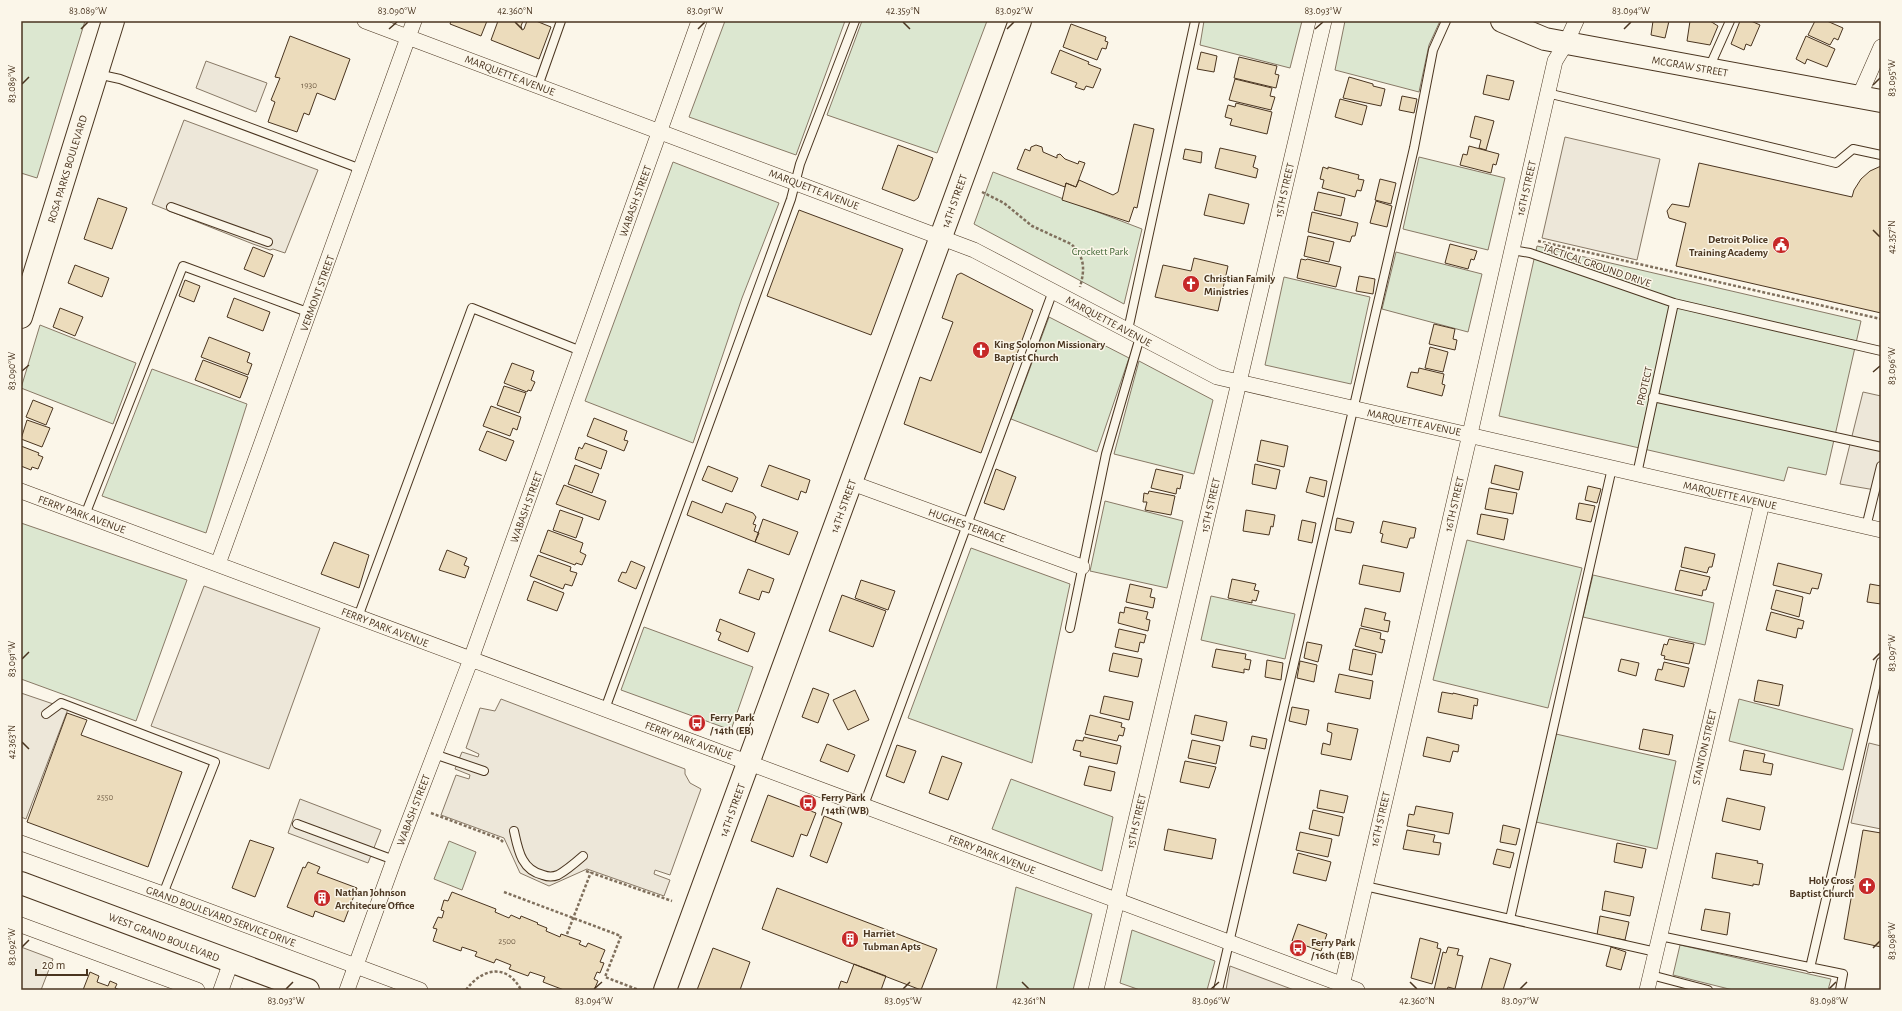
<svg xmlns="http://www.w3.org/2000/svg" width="1902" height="1011" viewBox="0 0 1902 1011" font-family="'Alegreya Sans',sans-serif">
	<rect width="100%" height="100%" fill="#fbf6e9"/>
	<path fill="#dce7d0" stroke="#887966" d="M21 21H85L37 178 21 173Z
		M725 21H845L796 155 689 117Z
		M862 21H987L937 153 827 115Z
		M1204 21H1302L1290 68 1200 45Z
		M1345 21H1440L1429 45 1419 92 1335 70Z
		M1419 157 1505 178 1488 250 1403 229Z
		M673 162 779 203 742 298 693 443 585 401Z
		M993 172 1142 229 1124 304 974 224Z
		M1537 246 1861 321 1826 475 1788 467 1784 481 1499 416Z
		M1396 252 1482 274 1468 332 1382 309Z
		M1284 277 1370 297 1351 384 1265 365Z
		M1049 317 1129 358 1097 452 1011 419Z
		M40 325 136 363 113 424 21 388Z
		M1139 361 1213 400 1194 474 1114 454Z
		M152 369 247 404 206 533 102 496Z
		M1105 501 1183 521 1167 588 1090 571Z
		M21 523 187 580 136 721 21 679Z
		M1467 540 1582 568 1548 708 1433 680Z
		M971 548 1070 584 1032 763 908 718Z
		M1593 575 1714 603 1705 645 1583 617Z
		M1211 596 1295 614 1285 659 1201 640Z
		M644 627 753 667 731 730 621 690Z
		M1739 699 1853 729 1843 770 1729 741Z
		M1556 734 1676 761 1657 849 1536 822Z
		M1011 779 1113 817 1102 871 992 829Z
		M449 841 476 852 462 890 434 879Z
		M1016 887 1092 914 1073 990H996Z
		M1132 930 1215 961 1207 990H1140L1120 983Z
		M1680 945 1831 979 1828 990H1733L1673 975Z"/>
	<path fill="#ede7d9" stroke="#887966" d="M206 61 267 83 256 112 196 88Z
		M184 120 318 170 285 253 273 249 270 250 253 244 152 204Z
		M1565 137 1660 159 1637 260 1542 238Z
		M1863 392 1881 396V491L1840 484Z
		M204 586 320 628 269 769 151 726Z
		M21 693 68 709 26 819 21 817Z
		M501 699 685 769V774L690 783 701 789 670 875 655 870 654 874 670 880 664 896 587 869 549 886 520 873 504 838 441 815 456 775 469 779 470 775 455 769 462 752 478 757 479 754 466 748 480 708 495 711Z
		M1869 743 1881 746V829L1851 823Z
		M300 799 381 830 368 863 288 833Z
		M21 947 53 959 41 990H21Z
		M1230 966 1294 990H1226Z"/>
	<path fill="#ecdcbc" stroke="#4a3520" d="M451 21H487L481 36 450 24Z
		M498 21H523L521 26 522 30 524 29 527 21H536L551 27 539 59 491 40Z
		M1653 21H1669L1665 38 1651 35Z
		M1690 21H1710L1718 26 1710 45 1687 41Z
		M1740 21H1751L1760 25 1751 46 1746 44 1744 50 1731 44Z
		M1815 21H1827L1843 28 1838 40 1834 38 1830 45 1808 35Z
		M1071 24 1106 37 1105 41 1108 42 1106 49 1102 48 1097 60 1063 47Z
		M290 36 350 59 335 100 317 93 309 115 304 113 297 132 268 122 275 102 271 100 280 78 275 77Z
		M1806 36 1835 49 1827 67 1807 59 1805 64 1796 59Z
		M1060 50 1089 62 1088 64 1101 69 1093 88 1086 86 1084 90 1075 87 1077 83 1051 73Z
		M1201 52 1217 56 1214 72 1197 69Z
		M1239 57 1277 66 1275 74 1279 75 1276 88 1234 78Z
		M1487 75 1514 81 1509 100 1483 94Z
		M1349 77 1373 84V86L1385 89 1381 106 1343 98Z
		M1235 79 1272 88 1270 96 1275 97 1271 110 1229 100Z
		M1402 96 1417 99 1414 113 1399 110Z
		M1340 99 1367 106 1362 125 1335 117Z
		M1236 103 1272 112 1267 134 1230 125 1232 119 1225 117 1228 105 1235 107Z
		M1475 116 1494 121 1486 150 1479 148 1481 140 1470 137Z
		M1134 124 1154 129 1137 208 1134 207 1129 222 1062 200 1066 183 1076 187 1079 180 1113 195 1118 192Z
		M898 145 933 158 918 198 914 201 882 189Z
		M1036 145 1042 147 1043 152 1057 158V155L1060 154 1065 159 1078 164 1079 161 1085 163 1076 187 1066 183 1065 187 1017 169 1025 149 1030 151 1031 147Z
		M1469 146 1499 154 1496 165 1493 164 1491 173 1460 165 1463 154 1467 155Z
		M1220 148 1256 156 1253 167 1258 169 1256 178 1215 168Z
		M1185 149 1202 152 1201 163 1183 159Z
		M1699 163 1852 197 1854 190 1861 179 1870 171 1881 166V313L1676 266 1686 223 1669 218 1667 211 1672 204 1689 207Z
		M1323 167 1328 169V167L1359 175 1358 179 1364 180 1361 191 1357 190 1355 197 1322 188 1324 180 1320 179Z
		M1380 179 1396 183 1391 204 1375 200Z
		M1318 192 1345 198 1341 216 1314 210Z
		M1209 194 1249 204 1244 224 1204 215Z
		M98 198 127 208 112 249 84 239Z
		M1376 201 1392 206 1387 227 1370 223Z
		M799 210 903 249 871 335 767 296Z
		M1312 212 1358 223 1355 236H1352L1350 242 1308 232Z
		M1308 236 1334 242 1329 262 1304 256Z
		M1450 244 1477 251 1474 260 1471 259 1468 269 1445 263Z
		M253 247 273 255 264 277 244 269Z
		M1194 258 1228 266 1218 311 1155 297 1163 265 1191 271Z
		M1301 259 1306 260 1307 259 1341 267 1336 287 1297 278Z
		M75 265 109 278 102 297 68 283Z
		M961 273 1033 310 981 453 904 424 920 377 931 381 953 322 942 318 957 275Z
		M1359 276 1375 279 1373 294 1356 291Z
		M185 280 200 286 194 302 179 296Z
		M234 298 270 312 263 331 227 317Z
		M60 308 83 317 75 336 53 327Z
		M1434 324 1455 329 1453 339 1457 340 1455 350 1429 344Z
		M209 337 250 353 247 362 252 364 248 375 201 357Z
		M1430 347 1448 352 1443 372 1425 368Z
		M203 360 248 377 240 398 195 380Z
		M512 363 534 371 531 380 535 382 531 391 528 390 527 392 504 383Z
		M1419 368 1444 374 1442 384 1445 385 1442 396 1407 387 1411 372 1418 373Z
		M504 386 526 393 519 413 497 405Z
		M33 400 53 408 46 425 26 417Z
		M491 406 521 417 517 430 513 428 510 436 483 426Z
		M594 418 627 431 624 440 628 441 624 451 587 436Z
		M27 420 50 428 42 447 21 439Z
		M487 431 514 441 506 461 479 450Z
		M1261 440 1288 446 1284 467 1257 461Z
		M585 443 607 451 601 469 575 459 579 447 582 449Z
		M21 446 39 453 38 455 43 457 38 469 32 467 31 470 21 466Z
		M1255 464 1280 470 1276 489 1252 484Z
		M575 465 599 474 592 493 568 484Z
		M769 465 810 480 806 493 801 491 798 500 761 486Z
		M1495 465 1523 472 1519 490 1491 483Z
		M708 466 738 478 732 492 702 480Z
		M996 469 1016 477 1004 510 984 503Z
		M1156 469 1183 475 1180 489 1177 488 1176 494 1151 488Z
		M1310 477 1327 481 1324 497 1306 492Z
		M564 485 606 501 599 520 556 504Z
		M1588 486 1601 489 1597 503 1585 500Z
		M1489 488 1517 493 1513 514 1485 509Z
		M1149 491 1175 496 1171 515 1145 510 1147 502H1143L1144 493 1148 494Z
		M692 501 722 513 726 503 753 513 756 517 753 524 756 525 754 531 759 533 755 542 687 515Z
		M1579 503 1595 506 1591 522 1576 519Z
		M560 510 583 518 576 538 553 530Z
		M1246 510 1275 515 1273 527 1271 526 1269 535 1243 531Z
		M1481 514 1508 519 1504 540 1477 534Z
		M1337 518 1354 522 1351 533 1335 530Z
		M763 519 798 532 789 555 755 542Z
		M1302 520 1316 523 1312 543 1298 540Z
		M1383 521 1416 528 1414 538H1410L1407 548 1381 542 1383 534 1380 533Z
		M548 530 583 543 580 552 586 555 582 565 576 563 575 565 540 552Z
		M334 542 369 555 359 588 321 574Z
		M1685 547 1715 554 1712 567H1709L1707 573 1681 567Z
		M447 550 467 558 464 565 469 567 465 578 439 570Z
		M538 555 571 567 570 571 577 573 572 586 565 584 563 589 530 576Z
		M631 561 645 567 636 589 618 581 622 572 626 573Z
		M1778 563 1822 574 1818 589 1812 588 1810 594 1773 585Z
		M1363 565 1404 573 1400 592 1359 584Z
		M748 569 774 579 769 593 762 591 759 600 739 593Z
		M1680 570 1710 577 1706 590H1703L1702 596 1675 590Z
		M1232 579 1256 584 1254 590 1259 591 1256 601 1252 600V603L1228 598Z
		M861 580 895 591 888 610 855 598Z
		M534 581 564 593 557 611 527 600Z
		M1130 584 1152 589 1150 597 1155 598 1153 608 1126 602Z
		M1870 584 1881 586V604L1867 602Z
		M1776 590 1803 597 1799 617 1771 609Z
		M842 595 886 611 873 647 829 631Z
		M1125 607 1148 612 1146 619 1150 620 1148 631 1118 623 1120 612 1124 613Z
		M1365 608 1386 613 1384 620 1390 621 1388 632 1361 626Z
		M1771 612 1804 621 1802 629 1798 628 1796 638 1766 630Z
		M720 619 755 633 748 652 718 640 721 633 716 631Z
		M1360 628 1381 633 1380 639 1385 640 1382 653 1355 646Z
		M1119 629 1146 635 1144 643 1140 642 1138 652 1115 647Z
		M1669 639 1694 644 1689 664 1664 659 1665 656 1661 655 1664 644 1667 645Z
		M1307 642 1322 645 1318 662 1304 658Z
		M1216 649 1246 654 1245 659 1251 660 1249 670 1244 669V673L1212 667Z
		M1353 649 1376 654 1372 675 1349 670Z
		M1113 653 1142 659 1138 677 1109 671Z
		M1621 659 1639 663 1636 676 1618 671Z
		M1267 660 1283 663 1281 680 1265 677Z
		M1300 661 1317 665 1314 682 1297 678Z
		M1664 662 1689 668 1684 687 1655 680 1658 669 1662 670Z
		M1339 674 1373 681 1370 699 1335 692Z
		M1758 680 1783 685 1779 706 1754 701Z
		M813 688 829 694 818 723 802 717Z
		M855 690 869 720 848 730 833 700Z
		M1442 692 1453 694V693L1478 699 1477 706 1474 705 1472 719 1438 712Z
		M1104 696 1133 702 1129 720 1100 713Z
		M1292 707 1309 710 1306 725 1289 721Z
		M67 713 87 720 81 735 182 772 148 867 27 822Z
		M1090 715 1122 723 1121 727 1125 728 1123 736 1119 735 1117 741 1085 734Z
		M1195 715 1227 722 1223 741 1191 734Z
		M1328 723 1358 729 1351 760 1321 754 1323 743 1330 745 1332 733 1327 731Z
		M1643 729 1673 735 1669 755 1639 749Z
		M1252 736 1267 739 1265 749 1250 746Z
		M1084 737 1121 746 1117 764 1080 756 1081 752 1073 750 1076 740 1083 741Z
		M1427 737 1459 745 1458 752 1453 751 1450 762 1423 756Z
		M1192 740 1220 746 1216 764 1188 758Z
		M827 744 855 755 848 772 820 761Z
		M897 745 916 751 904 783 886 776Z
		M1744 750 1765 754 1763 762 1773 764 1771 775 1740 770Z
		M942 756 962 763 948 800 929 793Z
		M1185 761 1216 767 1209 788 1180 782Z
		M1089 766 1115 772 1111 791 1084 785Z
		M1320 790 1348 796 1344 813 1317 808Z
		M768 795 816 813 807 836 801 834 793 857 751 841Z
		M1727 798 1765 807 1760 830 1722 821Z
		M1416 806 1453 813 1449 834 1407 826 1409 814 1414 815Z
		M1313 810 1343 817 1339 836 1309 829Z
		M824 816 842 823 827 863 810 856Z
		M1503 825 1520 829 1516 845 1500 842Z
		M1168 829 1216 839 1212 859 1164 850Z
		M1407 830 1435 835 1433 842 1441 843 1439 855 1403 849Z
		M1863 830 1881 833V947L1844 939Z
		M1300 832 1332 839 1328 857 1296 850Z
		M250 840 274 848 255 897 232 888Z
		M1617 843 1646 849 1642 868 1614 862Z
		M1497 849 1514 853 1510 868 1493 864Z
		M1298 853 1331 862 1326 881 1293 873Z
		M1716 853 1758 861 1757 863 1763 864 1759 885 1753 884V886L1712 878Z
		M308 862 320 867 317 873 357 888 344 922 315 911 313 917 287 907 303 867 305 868Z
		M777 888 937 949 921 990 762 929Z
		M1605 891 1634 897 1630 916 1602 910Z
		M452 892 496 909 495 912 509 918 511 915 520 919 521 916 538 923 537 924 547 928 546 931 560 937 561 934 581 941 579 944 586 947 588 943 605 950 600 962 604 963 600 973 597 972 594 979 598 981 594 990H564L543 982 545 977 530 972 528 976 509 969 511 965 496 959 494 963 475 956 477 952 462 947 461 951 433 941 437 929 433 928 438 917 442 918 444 911 441 910 444 900 448 901Z
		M1705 909 1730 913 1727 935 1701 930Z
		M1600 916 1629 922 1625 940 1597 935Z
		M1298 924 1327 934 1321 951 1292 941Z
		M1420 938 1438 943 1437 948 1441 949 1432 984 1411 978Z
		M1448 947 1459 949 1457 955 1463 956 1455 989 1448 987 1447 990H1434L1443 952 1446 953Z
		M1611 947 1626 952 1621 970 1606 966Z
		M713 948 750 962 740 990H697Z
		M1490 958 1511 964 1503 990H1481Z
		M854 964 886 976 881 990H838L841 981 847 983Z
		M90 972 99 976 97 982 108 986 110 981 117 984 115 988 120 990H83Z"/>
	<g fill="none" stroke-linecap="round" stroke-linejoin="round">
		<defs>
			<path id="lane" d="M1709 68 1730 21
				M97 74 120 79 361 169
				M538 86 561 21
				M1547 93 1836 163 1853 149 1881 155
				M171 207 268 242
				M1512 250 1530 253 1674 303 1881 351
				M1128 330 1195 21
				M1653 397 1881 447
				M1637 474 1674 303
				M85 515 183 266 310 313
				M1866 527 1881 466
				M358 617 472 308 581 351
				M1070 628 1106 454 1140 337
				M605 709 791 199 800 164 855 21
				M46 714 61 703 215 762 163 894
				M434 754 484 771
				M864 805 1053 291
				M297 824 394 860
				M514 831C518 849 521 870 543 875 548 877 553 877 558 875 567 870 575 863 583 856
				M1365 886 1656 952
				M1510 919 1612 468
				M1660 936 1843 974 1840 990
				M1810 968 1881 662
				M1651 975 1708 990
				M1218 990 1414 148 1433 50 1446 21"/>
			<path id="street" d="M365 21 974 250 1217 377 1881 530
				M1859 97 1881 47
				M852 483 1082 567
				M21 491 1357 990
				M218 564 414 21
				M21 843 163 894 420 990
				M21 925 197 990
				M221 990 231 962
				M347 990 394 860 471 659 699 21
				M1096 990C1174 667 1246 343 1324 21
				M1341 990 1470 434 1555 61 1566 43 1576 21
				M1647 990 1762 503"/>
			<path id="secondary" d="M1502 21 1545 39 1881 101
				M21 317 113 21
				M21 883 308 990
				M665 990 1020 21"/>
		</defs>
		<use href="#lane" stroke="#4a3520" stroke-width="10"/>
		<use href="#street" stroke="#4a3520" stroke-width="16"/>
		<use href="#secondary" stroke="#4a3520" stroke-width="24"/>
		<path stroke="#7f6f5c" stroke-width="2.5" stroke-dasharray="3 2" stroke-linecap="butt" d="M982 192 1004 203 1032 226 1071 244C1085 257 1085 269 1080 287
			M1538 241 1881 319
			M431 813 500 839 503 842
			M586 871 672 901
			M504 892 621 936 605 977 639 990
			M567 934 591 872
			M242 990 243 989
			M466 990C482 968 507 963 521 990"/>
		<use href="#lane" stroke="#fbf6e9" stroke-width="8"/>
		<use href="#street" stroke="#fbf6e9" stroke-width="15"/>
		<use href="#secondary" stroke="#fbf6e9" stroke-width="22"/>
	</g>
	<path fill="none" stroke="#4a3520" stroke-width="1.5" d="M515 22 522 29M903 22 910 29M81 29 88 22M389 29 397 22M698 29 705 22M1007 29 1014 22M1315 29 1323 22M1624 29 1631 22M22 84 29 77M1873 85 1880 78M1873 230 1880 237M22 371 29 365M1873 372 1880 366M22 659 29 652M1873 660 1880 653M22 742 29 749M22 947 29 940M1873 948 1880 941M1022 982 1029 989M1410 982 1417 989M286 989 293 982M594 989 602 982M903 989 910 982M1211 989 1219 982M1520 989 1527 982M1829 989 1836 982"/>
	<defs>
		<symbol id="civic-disc" viewBox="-11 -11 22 22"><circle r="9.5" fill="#c62828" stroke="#fbf6e9"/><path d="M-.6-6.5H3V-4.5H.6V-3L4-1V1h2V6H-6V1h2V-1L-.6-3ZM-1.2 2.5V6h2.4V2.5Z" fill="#fff"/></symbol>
		<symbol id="church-disc" viewBox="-11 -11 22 22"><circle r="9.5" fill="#c62828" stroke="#fbf6e9"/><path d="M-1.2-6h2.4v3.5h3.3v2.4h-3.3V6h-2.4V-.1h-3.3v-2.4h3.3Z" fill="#fff"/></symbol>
		<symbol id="bus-disc" viewBox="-11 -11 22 22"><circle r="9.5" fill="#c62828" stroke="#fbf6e9"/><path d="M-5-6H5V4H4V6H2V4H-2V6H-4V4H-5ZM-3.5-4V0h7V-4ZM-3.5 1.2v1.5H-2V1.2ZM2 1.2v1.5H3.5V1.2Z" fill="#fff"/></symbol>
		<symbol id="building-disc" viewBox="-11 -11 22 22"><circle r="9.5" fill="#c62828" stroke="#fbf6e9"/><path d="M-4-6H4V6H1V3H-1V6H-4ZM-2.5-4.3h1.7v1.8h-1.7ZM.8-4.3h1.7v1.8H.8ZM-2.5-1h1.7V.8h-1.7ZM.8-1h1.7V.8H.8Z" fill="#fff"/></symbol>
	</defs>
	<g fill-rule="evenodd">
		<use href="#civic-disc" x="1771" y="235" width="20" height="20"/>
		<use href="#church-disc" x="1181" y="274" width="20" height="20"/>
		<use href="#church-disc" x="971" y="340" width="20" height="20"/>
		<use href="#bus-disc" x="687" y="713" width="20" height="20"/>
		<use href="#bus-disc" x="798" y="793" width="20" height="20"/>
		<use href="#church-disc" x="1857" y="876" width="20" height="20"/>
		<use href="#building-disc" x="312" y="888" width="20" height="20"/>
		<use href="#building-disc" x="840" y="929" width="20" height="20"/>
		<use href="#bus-disc" x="1288" y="938" width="20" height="20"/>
	</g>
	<g text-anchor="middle" stroke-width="3" stroke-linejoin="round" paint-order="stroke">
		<g font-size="9" fill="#725f47">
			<text x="309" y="88">1930</text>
			<text x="105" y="800">2550</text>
			<text x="507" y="944">2500</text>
		</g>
		<g font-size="11" fill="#4a3520" stroke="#fbf6e9">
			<text transform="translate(1690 66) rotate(10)" y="4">MCGRAW STREET</text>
			<text transform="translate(510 75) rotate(21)" y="4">MARQUETTE AVENUE</text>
			<text transform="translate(67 169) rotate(-73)" y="4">ROSA PARKS BOULEVARD</text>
			<text transform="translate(1526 188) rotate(-77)" y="4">16TH STREET</text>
			<text transform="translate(814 189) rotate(21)" y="4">MARQUETTE AVENUE</text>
			<text transform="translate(1284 190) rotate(-77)" y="4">15TH STREET</text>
			<text transform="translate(635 201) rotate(-70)" y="4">WABASH STREET</text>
			<text transform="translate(954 201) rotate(-70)" y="4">14TH STREET</text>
			<text transform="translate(1597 265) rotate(19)" y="4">TACTICAL GROUND DRIVE</text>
			<text transform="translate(317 293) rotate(-70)" y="4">VERMONT STREET</text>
			<text transform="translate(1109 321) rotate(28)" y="4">MARQUETTE AVENUE</text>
			<text transform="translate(1644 386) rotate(-77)" y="4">PROTECT</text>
			<text transform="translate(1414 422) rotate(12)" y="4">MARQUETTE AVENUE</text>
			<text transform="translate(1730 495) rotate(13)" y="4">MARQUETTE AVENUE</text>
			<text transform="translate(1454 504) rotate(-77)" y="4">16TH STREET</text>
			<text transform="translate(1210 505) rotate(-77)" y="4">15TH STREET</text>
			<text transform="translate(843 506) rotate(-70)" y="4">14TH STREET</text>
			<text transform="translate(526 507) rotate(-70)" y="4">WABASH STREET</text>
			<text transform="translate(82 514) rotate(20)" y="4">FERRY PARK AVENUE</text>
			<text transform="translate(967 525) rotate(20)" y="4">HUGHES TERRACE</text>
			<text transform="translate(385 627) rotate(21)" y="4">FERRY PARK AVENUE</text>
			<text transform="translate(689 740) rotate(20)" y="4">FERRY PARK AVENUE</text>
			<text transform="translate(1704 747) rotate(-77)" y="4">STANTON STREET</text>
			<text transform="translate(413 810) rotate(-69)" y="4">WABASH STREET</text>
			<text transform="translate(732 810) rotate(-70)" y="4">14TH STREET</text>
			<text transform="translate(1380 819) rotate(-77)" y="4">16TH STREET</text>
			<text transform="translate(1136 821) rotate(-77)" y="4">15TH STREET</text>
			<text transform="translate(992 854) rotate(21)" y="4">FERRY PARK AVENUE</text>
			<text transform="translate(221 916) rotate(20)" y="4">GRAND BOULEVARD SERVICE DRIVE</text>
			<text transform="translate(164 937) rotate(21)" y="4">WEST GRAND BOULEVARD</text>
		</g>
		<g font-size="11" font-weight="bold" fill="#4a3520" stroke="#fbf6e9" text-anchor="start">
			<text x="1768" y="243" text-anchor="end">Detroit Police<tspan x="1768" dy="13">Training Academy</tspan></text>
			<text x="1204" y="282">Christian Family<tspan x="1204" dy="13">Ministries</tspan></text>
			<text x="994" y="348">King Solomon Missionary<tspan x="994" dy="13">Baptist Church</tspan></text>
			<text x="710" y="721">Ferry Park<tspan x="710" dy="13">/ 14th (EB)</tspan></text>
			<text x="821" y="801">Ferry Park<tspan x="821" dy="13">/ 14th (WB)</tspan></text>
			<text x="1854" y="884" text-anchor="end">Holy Cross<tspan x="1854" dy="13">Baptist Church</tspan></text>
			<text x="335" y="896">Nathan Johnson<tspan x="335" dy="13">Architecure Office</tspan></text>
			<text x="863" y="937">Harriet<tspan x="863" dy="13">Tubman Apts</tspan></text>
			<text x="1311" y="946">Ferry Park<tspan x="1311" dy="13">/ 16th (EB)</tspan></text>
		</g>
		<g font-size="11" fill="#436837" stroke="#fbf6e9">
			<text x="1100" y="255">Crockett Park</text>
		</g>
	</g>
	<rect width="1902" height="1011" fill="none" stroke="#fbf6e9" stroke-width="44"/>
	<path d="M36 969v6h51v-6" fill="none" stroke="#4a3520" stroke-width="2"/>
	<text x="42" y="969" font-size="12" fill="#4a3520" stroke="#fbf6e9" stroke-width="3" paint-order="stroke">20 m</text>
	<rect x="22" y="22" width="1858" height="967" fill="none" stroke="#4a3520" stroke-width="1.5"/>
	<g font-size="10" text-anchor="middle" fill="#4a3520">
		<text x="88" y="14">83.089°W</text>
		<text x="397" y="14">83.090°W</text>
		<text x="515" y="14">42.360°N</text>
		<text x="705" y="14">83.091°W</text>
		<text x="903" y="14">42.359°N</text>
		<text x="1014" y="14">83.092°W</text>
		<text x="1323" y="14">83.093°W</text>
		<text x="1631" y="14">83.094°W</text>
		<text transform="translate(1891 78) rotate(-90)" y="4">83.095°W</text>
		<text transform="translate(11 84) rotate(-90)" y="4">83.089°W</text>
		<text transform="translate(1891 237) rotate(-90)" y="4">42.357°N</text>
		<text transform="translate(1891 366) rotate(-90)" y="4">83.096°W</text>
		<text transform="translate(11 371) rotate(-90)" y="4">83.090°W</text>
		<text transform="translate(1891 653) rotate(-90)" y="4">83.097°W</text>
		<text transform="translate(11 659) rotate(-90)" y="4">83.091°W</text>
		<text transform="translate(11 742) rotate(-90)" y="4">42.363°N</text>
		<text transform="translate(1891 941) rotate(-90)" y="4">83.098°W</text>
		<text transform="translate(11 947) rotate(-90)" y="4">83.092°W</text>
		<text x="286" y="1004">83.093°W</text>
		<text x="594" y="1004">83.094°W</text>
		<text x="903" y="1004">83.095°W</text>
		<text x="1029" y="1004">42.361°N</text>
		<text x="1211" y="1004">83.096°W</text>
		<text x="1417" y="1004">42.360°N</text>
		<text x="1520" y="1004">83.097°W</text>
		<text x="1829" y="1004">83.098°W</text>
	</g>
</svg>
